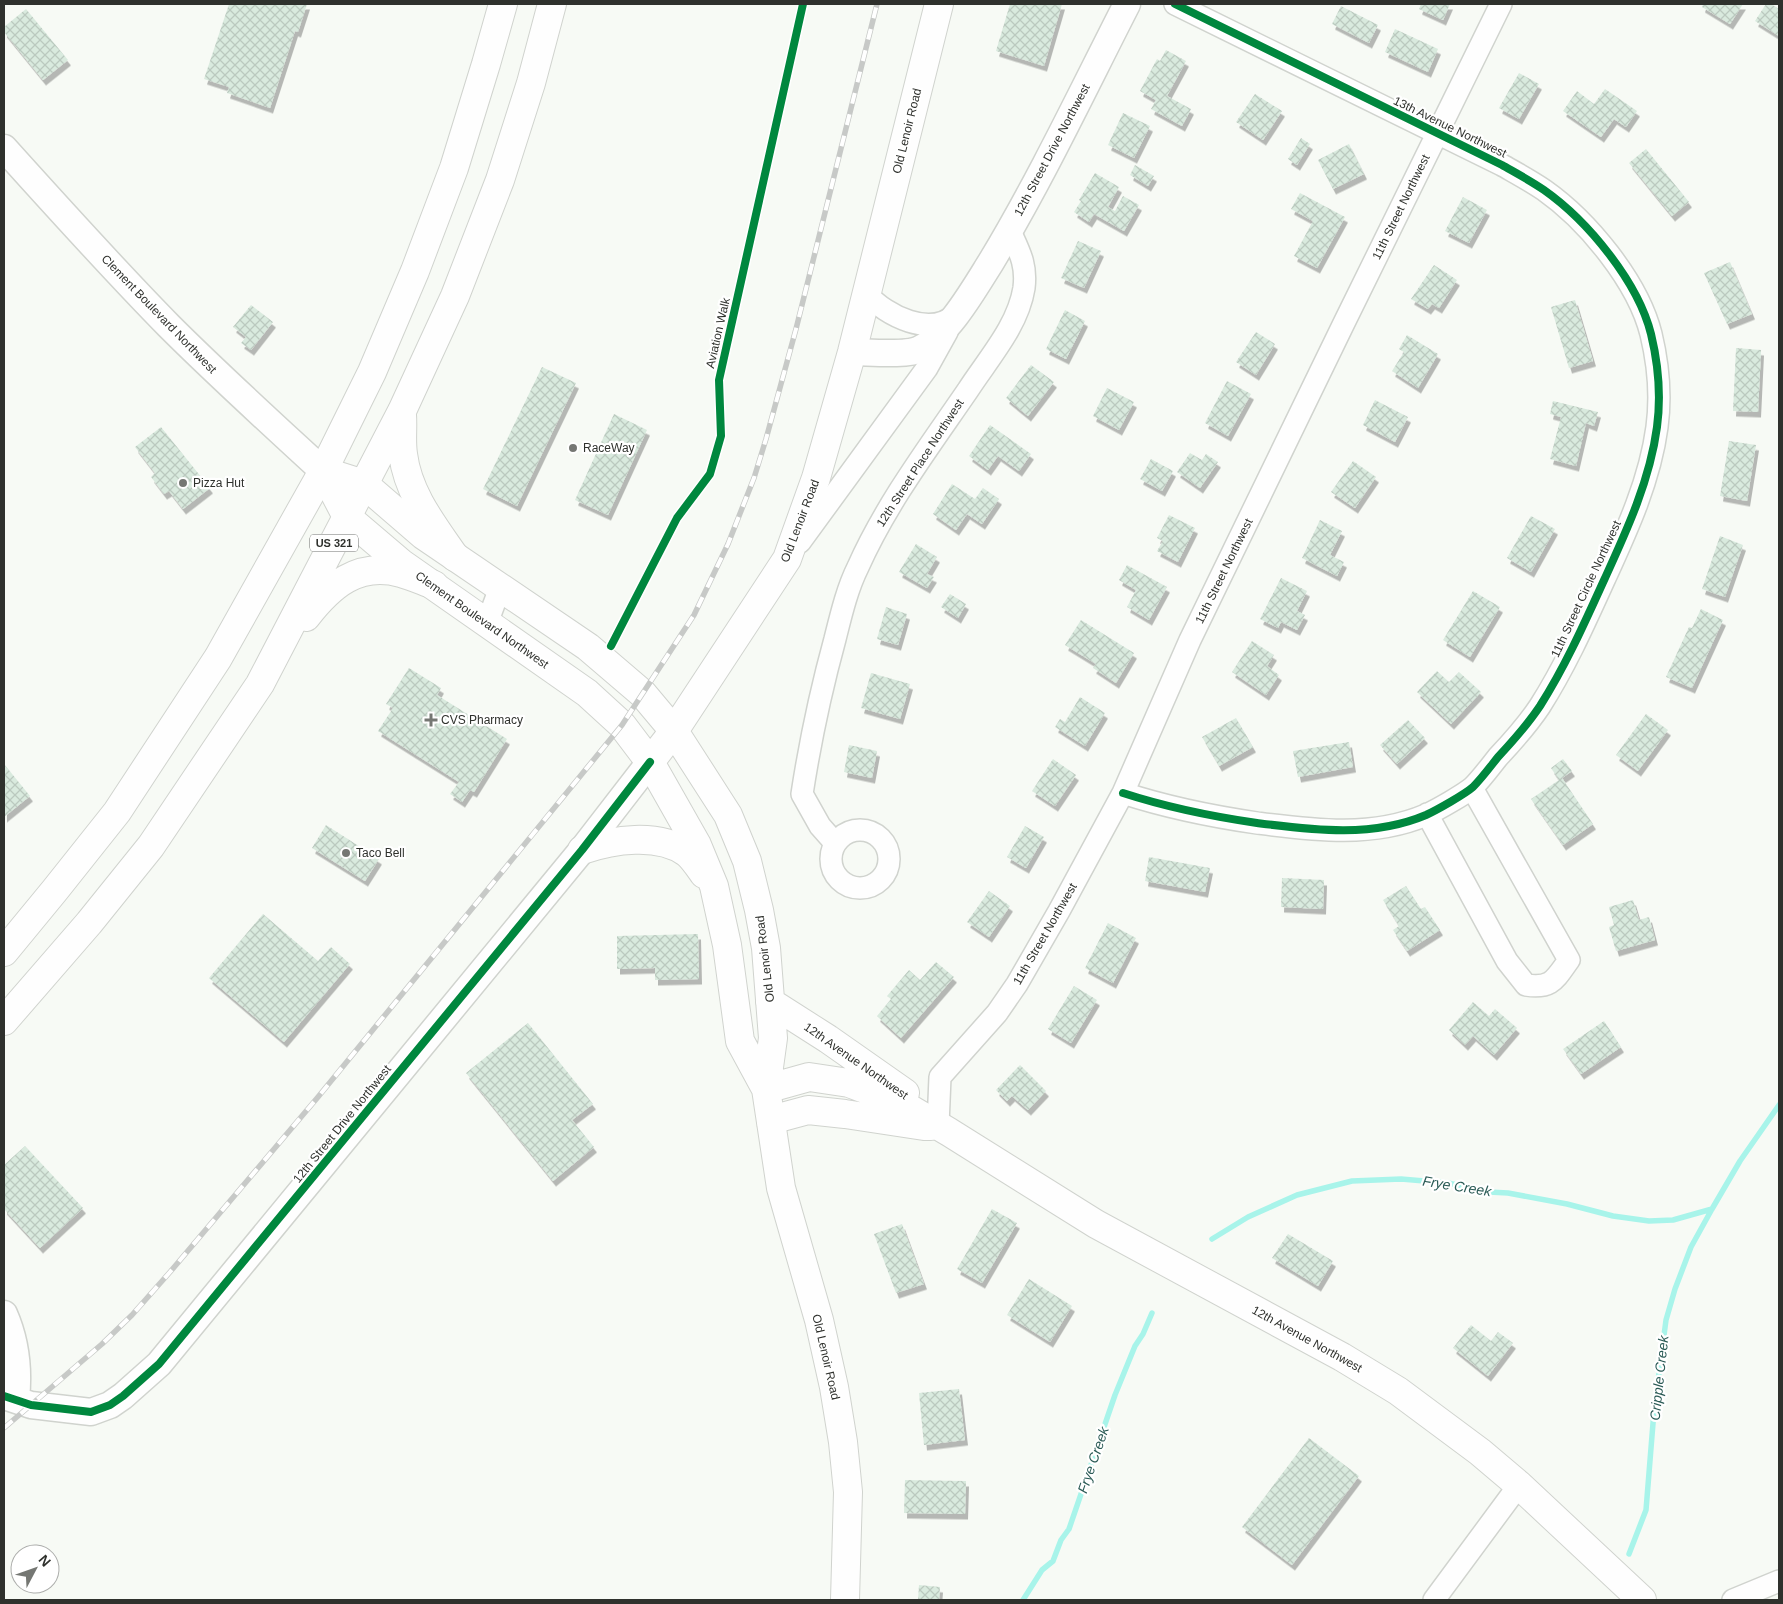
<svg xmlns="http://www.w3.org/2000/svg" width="1783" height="1604" viewBox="0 0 1783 1604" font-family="Helvetica,sans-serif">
	<defs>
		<pattern id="building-cross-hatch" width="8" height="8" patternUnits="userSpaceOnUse" patternTransform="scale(1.25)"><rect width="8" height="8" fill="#d9eade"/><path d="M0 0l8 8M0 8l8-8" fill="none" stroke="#bbc9bf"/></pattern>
		<filter id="shadow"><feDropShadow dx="3" dy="5.5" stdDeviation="0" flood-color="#0004"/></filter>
	</defs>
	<rect width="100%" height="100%" fill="#f7faf5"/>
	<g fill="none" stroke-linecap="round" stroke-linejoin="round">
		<path stroke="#a8f4ea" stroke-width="5.5" d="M1212 1239 1248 1217 1297 1195 1352 1181 1401 1179 1448 1183 1489 1192 1508 1193 1567 1204 1613 1216 1649 1221 1673 1220 1712 1209
			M1629 1554 1646 1510 1654 1411 1666 1320 1675 1289 1691 1247 1712 1209 1740 1161 1779 1105
			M1023 1600 1042 1570 1053 1561 1061 1540 1069 1529 1115 1395 1135 1346 1143 1334 1152 1313"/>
	</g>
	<path fill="url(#building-cross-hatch)" filter="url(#shadow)" d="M229 4H307L298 32 295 31 270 108 227 93 229 87 204 79Z
		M1010 4H1062L1044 66 996 51Z
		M1421 4H1450L1443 20 1419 9Z
		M1703 4H1743L1730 24 1702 7Z
		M1766 4H1771L1779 9V36L1755 21Z
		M1341 6 1378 25 1369 43 1332 24Z
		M26 9 68 60 43 80 4 32V27Z
		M1395 29 1438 49 1428 72 1385 52Z
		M1166 50 1186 61 1167 96 1191 109 1182 126 1151 109 1156 100 1140 91 1157 59 1160 61Z
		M1519 73 1539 84 1519 119 1499 108Z
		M1605 89 1637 111 1626 127 1614 119 1601 137 1563 111 1577 91 1594 104Z
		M1255 94 1282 111 1263 140 1236 122Z
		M1123 113 1150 126 1134 158 1108 145Z
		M1301 138 1310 144 1297 165 1288 159Z
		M1349 144 1364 174 1333 189 1318 160Z
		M1646 149 1689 202 1672 216 1629 163Z
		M1135 165 1154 176 1148 186 1130 175Z
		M1095 173 1119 187 1108 207 1115 211 1123 196 1139 205 1124 231 1094 214 1089 222 1074 212 1081 201 1079 200Z
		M1300 193 1345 217 1317 268 1294 256 1313 221 1291 209Z
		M1463 197 1487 210 1469 243 1445 231Z
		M1078 241 1101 251 1084 288 1061 278Z
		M1730 262 1752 314 1727 324 1704 273Z
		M1434 265 1457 280 1439 308 1432 304 1428 309 1411 299Z
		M1575 300 1593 361 1569 368 1551 307Z
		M251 305 273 322 251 350 241 343 246 337 233 327Z
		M1065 310 1085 321 1066 359 1046 349Z
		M1256 332 1275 344 1256 375 1236 362Z
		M1407 335 1438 354 1418 388 1392 371 1404 352 1399 349Z
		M1736 348 1761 350 1758 412 1733 411Z
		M1031 365 1054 382 1028 416 1006 398Z
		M542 367 576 383 517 506 483 489Z
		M1227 381 1251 394 1228 436 1205 423Z
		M1107 388 1134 402 1119 430 1093 416Z
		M1375 400 1408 417 1395 442 1363 425Z
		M1553 401 1598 412 1594 426 1586 423 1576 466 1550 459 1561 417 1550 414Z
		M614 414 647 430 608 515 575 500Z
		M990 425 1031 454 1019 471 998 456 988 470 969 456Z
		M161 427 210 488 183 509 169 491 164 494 151 477 155 473 135 447Z
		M1729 441 1756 445 1747 501 1720 496Z
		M1190 453 1202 460 1206 454 1218 462 1200 488 1177 472Z
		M1151 459 1173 471 1162 491 1140 479Z
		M1353 461 1376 477 1355 508 1331 492Z
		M952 484 975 499 983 488 999 499 982 524 967 514 956 530 933 514Z
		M1169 515 1195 528 1178 562 1157 551 1163 541 1157 538Z
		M1531 516 1555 529 1531 572 1507 558Z
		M1320 520 1342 531 1330 555 1344 562 1337 576 1302 558Z
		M1720 536 1743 545 1725 597 1702 589Z
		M916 544 937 557 927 574 934 577 927 588 899 572Z
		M1127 565 1167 587 1149 620 1127 607 1136 590 1119 580Z
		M1281 578 1307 591 1297 611 1305 615 1297 630 1281 622 1278 628 1260 619Z
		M1473 591 1500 607 1470 657 1443 640Z
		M950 594 966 604 958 618 941 607Z
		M886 607 907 614 898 645 877 639Z
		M1701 609 1723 620 1692 688 1666 677 1689 627 1692 628Z
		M1081 620 1134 653 1116 683 1093 668 1096 664 1065 645Z
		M1252 641 1274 655 1267 666 1279 675 1266 695 1232 672Z
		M409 668 441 688 437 695 507 739 474 792 470 790 462 802 450 794 459 782 378 731 393 708 386 704Z
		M1437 671 1449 682 1459 672 1481 692 1451 724 1417 692Z
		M871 673 910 684 900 719 861 708Z
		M1080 697 1105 713 1085 746 1055 727 1060 719 1065 722Z
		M1646 714 1668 730 1638 771 1616 755Z
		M1236 718 1253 747 1219 766 1202 737Z
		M1408 720 1425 738 1397 764 1380 745Z
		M1349 742 1353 767 1298 777 1293 751Z
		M849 745 877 751 872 778 844 772Z
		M1053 759 1076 775 1055 806 1032 791Z
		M1563 759 1572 771 1562 778 1593 824 1563 845 1531 799 1559 780 1551 768Z
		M4 764 30 796 4 817Z
		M326 825 379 859 365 881 312 848Z
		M1025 826 1044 837 1026 868 1007 857Z
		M1149 857 1210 868 1205 892 1145 881Z
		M1282 878 1324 880 1323 909 1281 907Z
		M1406 886 1421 909 1425 907 1440 930 1407 951 1393 930 1399 926 1383 900Z
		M989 891 1010 906 989 937 967 922Z
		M1633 900 1639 920 1649 917 1655 940 1616 951 1609 927 1614 925 1609 907Z
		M263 914 318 961 331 947 350 964 284 1042 209 978Z
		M1108 923 1136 938 1113 983 1085 968Z
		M698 934 699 979 655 980V968L617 969V936Z
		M936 962 954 977 901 1038 877 1016 891 999 887 996 909 970 920 980Z
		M1074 986 1097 1000 1071 1043 1048 1029Z
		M1473 1002 1489 1016 1495 1009 1517 1028 1494 1055 1473 1036 1465 1045 1449 1030Z
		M1604 1021 1621 1047 1581 1074 1563 1049Z
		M528 1023 593 1104 572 1120 594 1147 553 1181 466 1073Z
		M1020 1065 1046 1091 1028 1110 1012 1096 1007 1101 996 1090Z
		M25 1146 83 1208 40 1248 4 1209V1165Z
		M992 1209 1017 1223 982 1283 957 1269Z
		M902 1224 924 1284 896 1293 874 1234Z
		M1288 1234 1333 1261 1318 1286 1272 1258Z
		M1029 1279 1072 1306 1050 1342 1007 1315Z
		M1471 1325 1491 1341 1498 1332 1513 1343 1488 1376 1453 1348Z
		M959 1389 965 1440 924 1445 919 1393Z
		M1309 1438 1359 1476 1292 1565 1242 1527Z
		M905 1480 966 1481 965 1514 904 1513Z
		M919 1585 940 1587 939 1600H918Z"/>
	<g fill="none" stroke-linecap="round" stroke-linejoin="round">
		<defs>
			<path id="minor" d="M867 294C886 316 931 338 956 314
				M800 542 927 368 947 332
				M487 623 500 588
				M1123 793C1169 808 1209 816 1257 823 1313 830 1372 838 1426 815 1437 810 1465 794 1473 787 1482 778 1490 767 1498 757 1513 741 1528 724 1540 706 1566 665 1585 622 1605 578 1627 530 1650 480 1657 427 1661 397 1658 363 1651 334 1638 282 1588 221 1544 190 1531 181 1516 173 1502 165L1175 4
				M1427 814 1507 961 1526 985C1552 989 1555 979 1569 960L1472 788
				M831 859a29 29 0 1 1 58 0a29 29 0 1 1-58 0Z
				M835 843 820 826 802 794C810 742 821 690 835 639 841 615 847 589 858 567 886 504 929 447 968 390 988 359 1018 326 1024 288 1027 264 1019 251 1010 231
				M938 1125 940 1077 997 1013 1017 984 1059 911 1123 793 1190 640 1344 323 1501 4
				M1434 1600 1519 1485
				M1733 1600 1779 1581"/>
			<path id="tertiary" d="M4 148C58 208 112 268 169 326 219 376 271 423 323 471
				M852 352C868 352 907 356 920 349 948 335 974 289 991 262 1041 179 1083 90 1127 4
				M4 1314C16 1341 19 1370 16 1399
				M4 1396 31 1405 91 1412 110 1405 123 1396 159 1364 582 850 650 762"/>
			<path id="secondary" d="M323 471 364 484 423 535 588 647 643 694 674 731 728 815 747 861 759 910 766 948 773 1038 766 1089 781 1188 819 1320 834 1387 843 1442 848 1492 845 1600
				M323 471 347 517 401 563 587 693 622 725 650 762 697 845 714 886 727 945 740 1041 766 1089
				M650 762 674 731 787 559 816 478 852 352 939 4
				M582 850C612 840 658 832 687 853 693 858 699 867 704 874
				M770 1002 828 1039 905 1093
				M766 1089 809 1077 849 1083 895 1100 949 1132 1096 1224 1342 1357 1398 1391 1480 1452 1519 1485 1642 1600
				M771 1123 782 1117 808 1110 845 1114 924 1126H931"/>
			<path id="trunk" d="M402 415C403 428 401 441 403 454 408 494 433 525 455 557
				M306 617C330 586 358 561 401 573 412 576 423 581 434 585
				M4 952 55 890 117 812 218 658 323 471 372 372 415 271 454 168 486 64 503 4
				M4 1021 89 923 151 846 260 684 402 411 455 296 500 180 531 83 552 4"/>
		</defs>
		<use href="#minor" stroke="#d0d3ce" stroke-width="24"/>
		<use href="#tertiary" stroke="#d0d3ce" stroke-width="29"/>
		<use href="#secondary" stroke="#d0d3ce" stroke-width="30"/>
		<use href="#trunk" stroke="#d0d3ce" stroke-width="30"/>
		<use href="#minor" stroke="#fefefe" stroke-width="21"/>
		<use href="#tertiary" stroke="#fefefe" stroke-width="26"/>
		<use href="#secondary" stroke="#fefefe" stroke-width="28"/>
		<use href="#trunk" stroke="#fefefe" stroke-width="28"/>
		<defs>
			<path id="rail" d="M4 1428 102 1344 132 1315 170 1272 318 1097 622 725 694 615 728 544 754 478 766 439 796 329 877 4"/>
		</defs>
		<use href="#rail" stroke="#c7c9c7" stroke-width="5.5"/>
		<use href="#rail" stroke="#fff" stroke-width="4" stroke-dasharray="11" stroke-linecap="butt"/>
		<defs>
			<path id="cycleway" d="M611 646 677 518 710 474 721 436 719 380 803 4
				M1123 793C1169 808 1209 816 1257 823 1313 830 1372 838 1426 815 1437 810 1465 794 1473 787 1482 778 1490 767 1498 757 1513 741 1528 724 1540 706 1566 665 1585 622 1605 578 1627 530 1650 480 1657 427 1661 397 1658 363 1651 334 1638 282 1588 221 1544 190 1531 181 1516 173 1502 165L1175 4
				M4 1396 31 1405 91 1412 110 1405 123 1396 159 1364 582 850 650 762"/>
		</defs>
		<use href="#cycleway" stroke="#fff" stroke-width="11"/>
		<use href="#cycleway" stroke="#00873e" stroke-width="8"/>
	</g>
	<g fill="#757773" stroke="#fff" stroke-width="2">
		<circle cx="573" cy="448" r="5"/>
		<circle cx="183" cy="483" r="5"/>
		<path d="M428.5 712.5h5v5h5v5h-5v5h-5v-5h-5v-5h5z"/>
		<circle cx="346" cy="853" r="5"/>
	</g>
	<g text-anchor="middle" stroke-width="4.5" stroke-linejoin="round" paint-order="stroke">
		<rect fill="#fff" stroke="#6d6f6c" stroke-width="1" x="310" y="534.5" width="48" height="17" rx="4"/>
		<g font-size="11" font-weight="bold" fill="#2f312d">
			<text x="334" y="547">US 321</text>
		</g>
		<g font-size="12" fill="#2f312d" stroke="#fff">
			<text transform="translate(1450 127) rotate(26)" y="4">13th Avenue Northwest</text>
			<text transform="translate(907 131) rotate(-76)" y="4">Old Lenoir Road</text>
			<text transform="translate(1052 150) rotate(-62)" y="4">12th Street Drive Northwest</text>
			<text transform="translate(1401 207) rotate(-64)" y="4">11th Street Northwest</text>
			<text transform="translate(159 314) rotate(46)" y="4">Clement Boulevard Northwest</text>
			<text transform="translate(718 333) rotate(-77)" y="4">Aviation Walk</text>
			<text transform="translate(920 463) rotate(-57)" y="4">12th Street Place Northwest</text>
			<text transform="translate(800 521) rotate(-69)" y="4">Old Lenoir Road</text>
			<text transform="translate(1224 571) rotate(-64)" y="4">11th Street Northwest</text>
			<text transform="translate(1586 589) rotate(-65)" y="4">11th Street Circle Northwest</text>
			<text transform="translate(482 620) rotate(35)" y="4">Clement Boulevard Northwest</text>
			<text transform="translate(1045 934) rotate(-60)" y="4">11th Street Northwest</text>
			<text transform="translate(765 959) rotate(-97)" y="4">Old Lenoir Road</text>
			<text transform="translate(856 1061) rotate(35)" y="4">12th Avenue Northwest</text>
			<text transform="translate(342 1124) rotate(-51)" y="4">12th Street Drive Northwest</text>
			<text transform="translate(1307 1339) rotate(29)" y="4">12th Avenue Northwest</text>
			<text transform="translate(826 1357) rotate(77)" y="4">Old Lenoir Road</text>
		</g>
		<g font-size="12" fill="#2f312d" stroke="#fff" text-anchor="start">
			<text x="583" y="452">RaceWay</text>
			<text x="193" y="487">Pizza Hut</text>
			<text x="441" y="724">CVS Pharmacy</text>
			<text x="356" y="857">Taco Bell</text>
		</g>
		<g font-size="14" font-style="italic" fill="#2b5b56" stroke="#fff">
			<text transform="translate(1457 1186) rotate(9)" y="5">Frye Creek</text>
			<text transform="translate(1659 1378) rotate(-84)" y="5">Cripple Creek</text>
			<text transform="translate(1093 1460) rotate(-71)" y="5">Frye Creek</text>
		</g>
	</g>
	<rect width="1783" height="1604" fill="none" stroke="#2f312d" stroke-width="10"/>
	<g transform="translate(35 1569) rotate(49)"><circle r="24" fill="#ffffff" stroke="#acadab"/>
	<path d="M0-4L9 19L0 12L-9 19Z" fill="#757773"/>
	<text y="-8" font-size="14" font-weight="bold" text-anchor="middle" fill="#2f312d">N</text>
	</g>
</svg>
